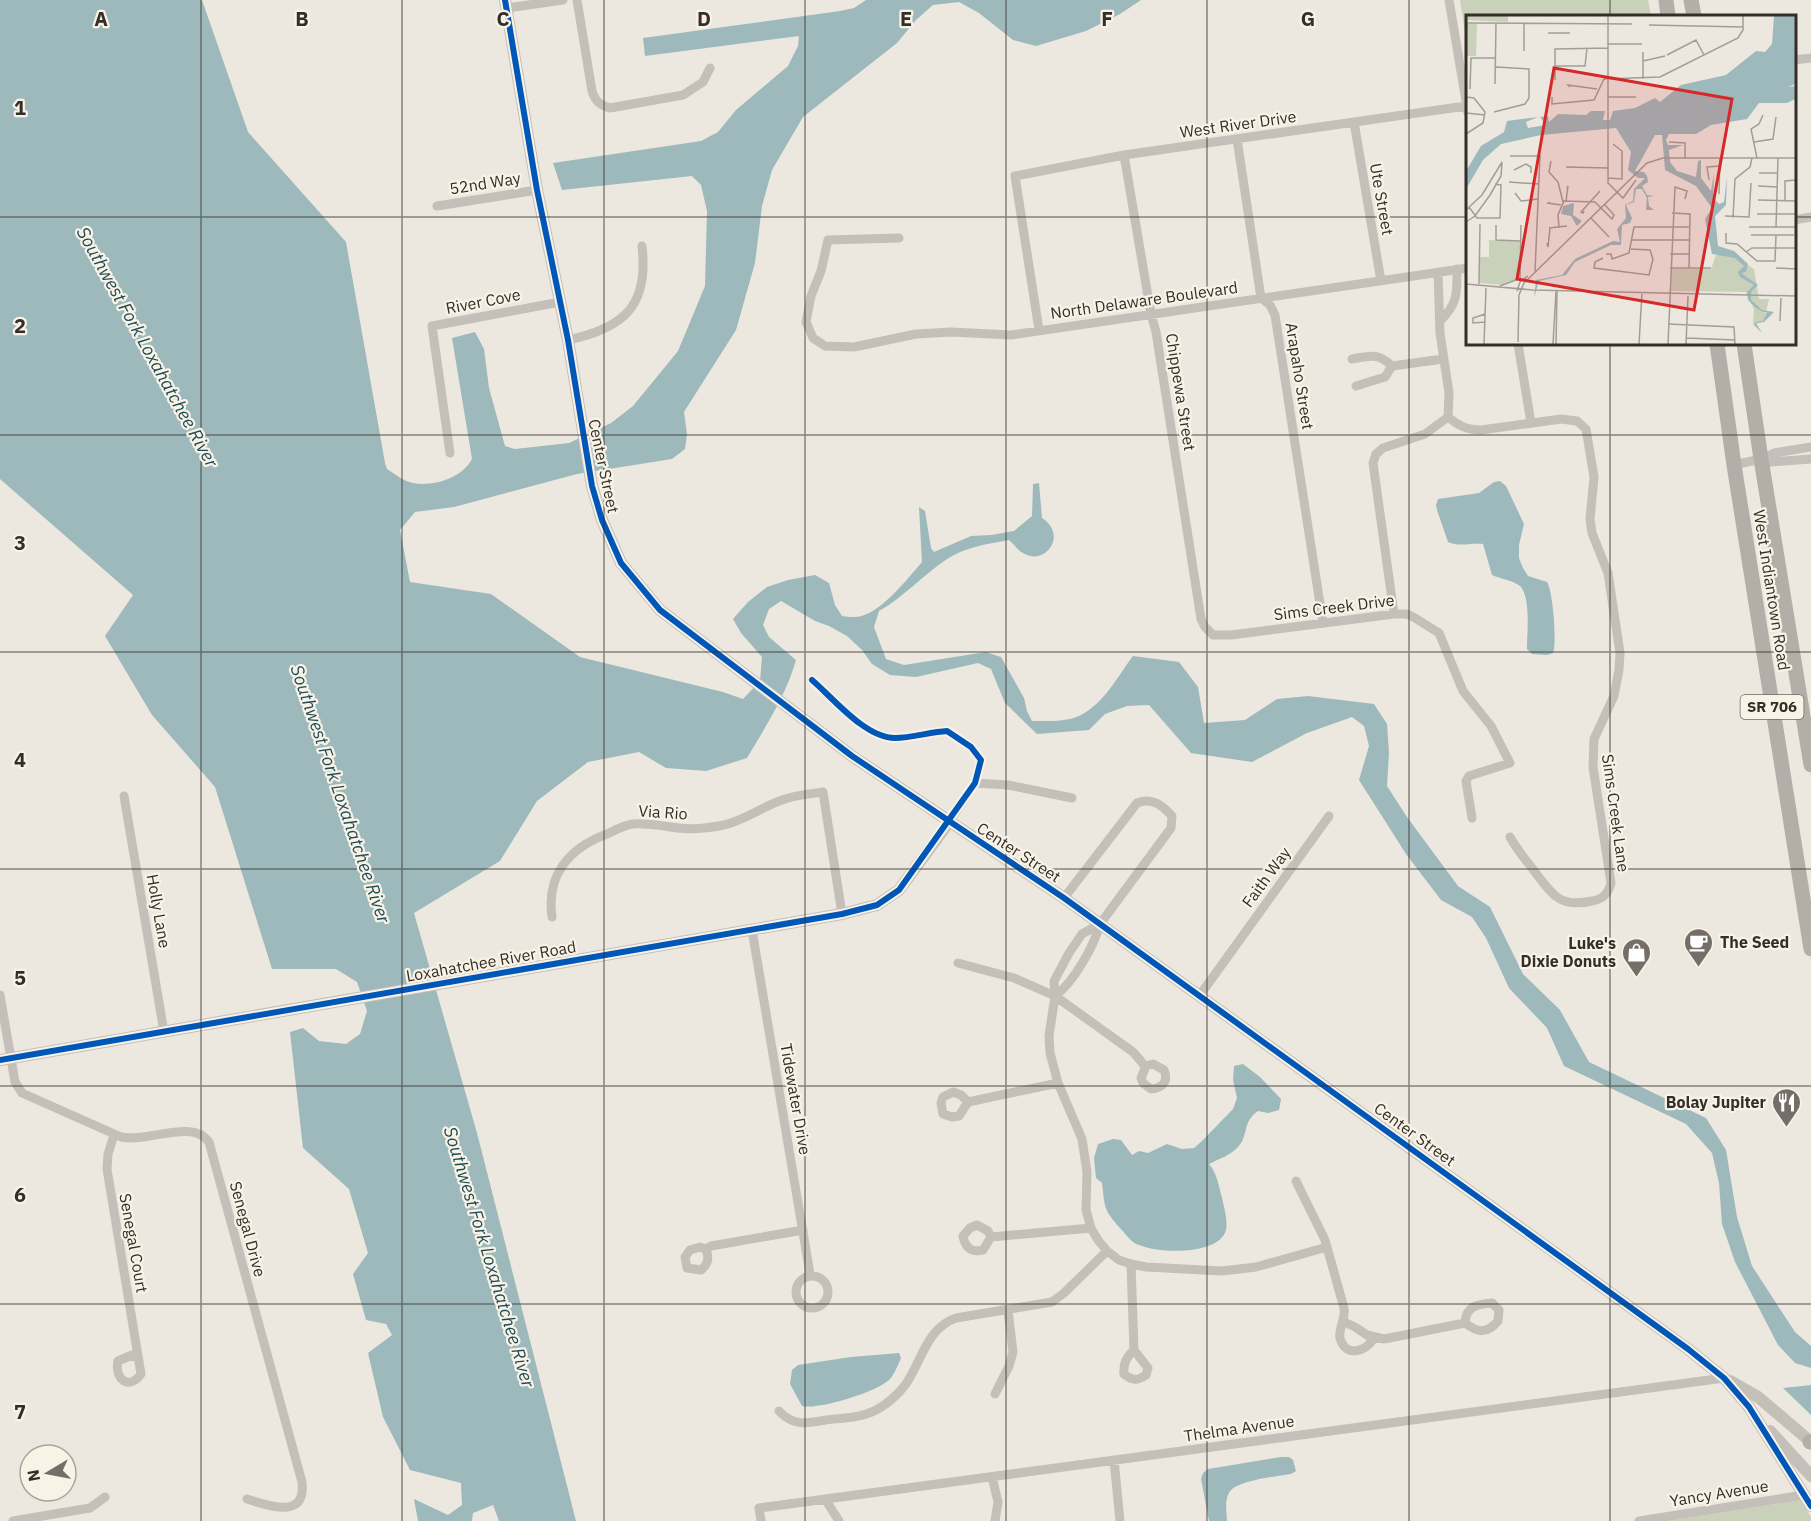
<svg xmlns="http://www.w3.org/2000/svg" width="1811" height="1521" viewBox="0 0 1811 1521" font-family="'IBM Plex Sans',sans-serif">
	<rect width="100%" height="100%" fill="#ece8e0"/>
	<path fill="#cad1ba" d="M1460 0H1648L1651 16H1468L1467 46Z
		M1801 1500 1811 1517V1521H1667Z"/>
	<path fill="#9db9bc" d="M0 0H202L248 132 346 242 385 463 387 469C395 474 403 481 413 483 433 487 462 478 472 459L452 338 475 332 484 349 489 388 505 446 515 449 569 443 611 423 633 406 678 351 705 286 707 211 701 185 692 176 562 190 553 163 701 141 718 132 736 110 788 66 798 46 799 36 645 56 643 38 840 11 854 8 866 0H1141L1120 14 1086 31 1036 46 1013 40 979 13 959 2 933 5 916 20 897 43 803 117 772 170 762 206 755 263 736 330 684 412 687 434 685 449 672 459 577 474 454 507 415 512 400 530 410 582 491 594 580 657 723 692 743 699 760 681 762 657 741 633 733 619 748 602 767 587 788 580 815 575 829 583 835 605 842 616C846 617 852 617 856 617 880 615 907 579 922 562L919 507 925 511 931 548 934 552 971 536 991 535 1014 531 1032 516 1033 484 1039 483 1042 518C1068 534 1046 567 1023 553 1018 551 1014 544 1009 540 988 544 965 547 947 559 923 575 904 597 879 611L874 627 886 659 904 665 986 652 1001 657 1024 698 1027 711 1032 721C1046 721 1066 722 1079 716 1103 705 1118 676 1133 656L1179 662 1198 687 1204 723 1245 720 1277 699 1308 696 1374 704 1387 724 1389 753 1387 786 1407 817 1458 886 1490 907 1523 974 1560 1010 1589 1062 1706 1118 1726 1150 1737 1217 1752 1266 1795 1332 1811 1346V1368L1795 1363 1778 1345 1735 1262 1722 1224 1719 1183 1712 1153 1686 1124 1564 1066 1547 1028 1509 988 1486 938 1472 917 1441 900 1406 854 1359 780 1369 746 1364 726 1352 717 1307 733 1252 762 1191 753 1149 705 1127 706 1105 714 1089 730 1037 734 1005 703 991 669 978 663 916 677 890 675 872 664 862 650 847 636 829 626 815 621 781 601 769 609 763 625 769 637 796 660C786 695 766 726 747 758L706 771 666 768 639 752 588 762 537 801 500 861 414 913 477 1133 576 1521H499L493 1505 473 1513 472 1521H418L414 1499 448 1515 462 1505 461 1483 410 1470 383 1417 368 1353 392 1335 386 1324 366 1320 353 1274 368 1253 349 1189 303 1148 290 1032 303 1028 319 1041 346 1044 360 1034 367 1011 357 982 336 969H272L215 787 152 715 105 636 133 595 0 479Z
		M1500 481 1506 486 1524 524 1519 545V558L1523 568 1528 576 1547 582C1553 591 1557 644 1553 653L1547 655 1532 654 1527 649C1527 634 1531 596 1520 586 1512 580 1501 579 1492 575L1483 544C1471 543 1459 547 1448 542L1437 510 1436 505 1438 499 1479 493 1494 482Z
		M1243 1064 1260 1077 1281 1099 1279 1110 1268 1113 1258 1111C1242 1122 1249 1135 1238 1147 1231 1155 1219 1159 1209 1164 1217 1173 1219 1187 1222 1198 1224 1207 1228 1221 1226 1230 1219 1257 1150 1254 1133 1242 1128 1238 1124 1232 1120 1228 1103 1209 1105 1207 1102 1183L1096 1178 1094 1158 1098 1144 1113 1139 1121 1140 1132 1155 1139 1151 1148 1153 1167 1144 1182 1149 1194 1148 1202 1141 1233 1109 1237 1098 1233 1080 1234 1066Z
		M899 1353 901 1358C898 1365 894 1375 889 1380 876 1392 819 1410 802 1406L790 1384 792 1370 798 1365 851 1357Z
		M1811 1385V1415L1783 1388Z
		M1281 1457H1289L1293 1460 1296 1471 1291 1474C1278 1476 1234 1481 1229 1493 1224 1502 1227 1512 1227 1521H1209L1201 1479 1203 1473 1208 1469Z"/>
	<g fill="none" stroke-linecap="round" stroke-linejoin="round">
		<path stroke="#c4bfb9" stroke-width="9" d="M577 0 592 91C595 101 600 105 610 108L683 95 703 82 710 68
			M1449 0 1468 113
			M507 8 563 0
			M1794 60 1811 58
			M1354 122 1381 281
			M1237 139 1261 298 1270 305 1275 315 1323 623
			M1124 155 1151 314 1156 332 1201 619 1205 627 1213 635H1231L1394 614H1407L1415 618 1439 633 1463 691 1491 726 1510 763 1469 776 1466 781 1472 818
			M437 206 537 190
			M1794 220 1811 217
			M899 238 828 240 821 271 811 296 806 322 813 338 825 346 854 347 916 334 951 332 1011 335 1468 268
			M1438 272 1440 333 1449 393 1448 417
			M1441 320C1458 303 1457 293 1457 269
			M1039 330 1015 176 1124 155 1466 106
			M568 340C624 328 649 306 642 246
			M1518 344 1531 423
			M1352 359C1370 356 1377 352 1392 366
			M1356 386 1385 377 1392 366 1443 359
			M1448 417C1459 426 1467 430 1481 430L1561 419 1577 421 1586 429 1594 477 1590 519 1592 533 1608 573 1620 653 1619 670 1614 696 1594 739 1593 767 1611 883C1608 894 1603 899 1592 901 1559 908 1553 895 1535 872 1526 860 1517 850 1510 837
			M450 453 432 326 560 302
			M1761 459 1770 462 1811 459
			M1734 465 1761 459 1774 453 1811 447
			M1394 614 1373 463 1376 454 1383 448 1425 434 1448 417
			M812 680C833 698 865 738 895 738 912 738 930 732 947 731L971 747 981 760 975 783 949 822
			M975 783 1008 785 1072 798
			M124 796 164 1032
			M552 917C546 875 569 848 607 834 615 830 624 825 633 824 648 823 663 826 678 828 694 830 709 828 724 825 745 820 762 807 782 800 795 795 809 794 823 792L842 914
			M1100 924 1082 934 1069 953 1054 981 1055 996 1049 1036 1050 1053 1058 1083 1082 1139 1087 1172 1086 1210 1091 1228 1098 1240 1107 1251 1119 1260 1131 1264 1146 1267 1222 1271 1256 1267 1327 1247
			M752 930 810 1274
			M958 963 1014 978 1055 996 1133 1052 1145 1066H1146L1141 1078 1143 1083 1151 1089C1162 1088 1169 1082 1164 1070L1153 1064 1145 1066
			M0 995 15 1082 22 1093 121 1137C149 1143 192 1118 209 1142L302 1482C306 1521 267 1505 247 1499
			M1200 995 1329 816
			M1055 996C1074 982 1094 946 1100 924L1171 828 1172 816C1162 805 1152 797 1137 803L1064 898
			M968 1102 959 1116 952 1117 943 1114 941 1103 943 1097 953 1092 961 1095 968 1102 1058 1083
			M114 1135 108 1154 107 1169 141 1374C129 1391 114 1379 118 1361L132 1355 138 1358
			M1296 1181 1325 1240 1344 1308C1346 1319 1338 1328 1340 1338 1345 1358 1366 1352 1374 1338
			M991 1237 983 1250C972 1253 965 1248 963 1236L970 1228 977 1225 988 1231 991 1237 1091 1228
			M700 1247 706 1249C709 1258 709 1263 701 1270L687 1268 685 1257 690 1250Z
			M706 1249 711 1246 803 1230
			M1131 1264 1134 1350 1148 1368 1146 1375C1137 1381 1133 1381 1124 1374 1123 1363 1126 1358 1134 1350
			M796 1292a16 16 0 1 1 32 0a16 16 0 1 1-32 0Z
			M1344 1322 1355 1327 1367 1335 1384 1339 1465 1323C1466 1306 1477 1304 1492 1303L1499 1310 1498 1321C1487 1334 1478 1333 1465 1323
			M995 1394 1009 1366 1013 1352 1008 1310
			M779 1411C794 1427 807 1423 826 1420 842 1418 861 1418 876 1410 888 1404 903 1390 909 1379 923 1356 928 1328 956 1318L1052 1302 1064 1293 1107 1251
			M1114 1460 1120 1521
			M992 1477 998 1502 995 1521
			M825 1499 839 1521
			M13 1521 90 1508 105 1497
			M761 1521 759 1508 1724 1378
			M1639 1521 1804 1495"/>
		<path stroke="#c4bfb9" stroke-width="12" d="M505 0 537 190 568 340 592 486 602 520 621 563 660 610 852 756 1064 898 1688 1349 1724 1378 1749 1407 1811 1506
			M0 1060 842 914 877 905 899 890 949 822
			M1730 1381 1758 1397 1811 1442
			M1770 1431 1811 1476"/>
		<path stroke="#b4aea8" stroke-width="15" d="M1666 0 1668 16
			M1691 0 1694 16
			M1717 344 1734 465 1811 949
			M1744 344 1761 459 1811 765
			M1810 1442H1811"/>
		<defs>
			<path id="cycleway" d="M505 0 537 190 568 340 592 486 602 520 621 563 660 610 852 756 1064 898 1688 1349 1724 1378 1749 1407 1811 1506
				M0 1060 842 914 877 905 899 890 975 783 981 760 971 747 947 731C930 732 912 738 895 738 865 738 833 698 812 680"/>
		</defs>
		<use href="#cycleway" stroke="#f9f3e7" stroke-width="10"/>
		<use href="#cycleway" stroke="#0057b8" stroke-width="6"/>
	</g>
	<path fill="none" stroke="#352d28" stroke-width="1.5" stroke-opacity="0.55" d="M201 0V1521M402 0V1521M604 0V1521M805 0V1521M1006 0V1521M1207 0V1521M1409 0V1521M1610 0V16M0 217H1468M1794 217H1811M1610 344V1521M0 435H1811M0 652H1811M0 869H1811M0 1086H1811M0 1304H1811"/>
	<defs>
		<symbol id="cafe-pin" viewBox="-11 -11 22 30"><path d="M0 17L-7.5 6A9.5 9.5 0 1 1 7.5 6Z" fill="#756e68" stroke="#f9f3e7"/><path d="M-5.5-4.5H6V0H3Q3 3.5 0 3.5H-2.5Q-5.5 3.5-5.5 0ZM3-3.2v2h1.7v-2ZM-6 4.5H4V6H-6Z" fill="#fff"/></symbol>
		<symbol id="shop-pin" viewBox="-11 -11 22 30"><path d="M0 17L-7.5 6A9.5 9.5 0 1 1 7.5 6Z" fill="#756e68" stroke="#f9f3e7"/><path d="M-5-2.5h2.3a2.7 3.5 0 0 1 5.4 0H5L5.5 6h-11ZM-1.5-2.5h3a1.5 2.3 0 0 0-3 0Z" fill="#fff"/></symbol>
		<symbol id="restaurant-pin" viewBox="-11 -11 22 30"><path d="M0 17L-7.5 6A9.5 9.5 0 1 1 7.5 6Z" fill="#756e68" stroke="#f9f3e7"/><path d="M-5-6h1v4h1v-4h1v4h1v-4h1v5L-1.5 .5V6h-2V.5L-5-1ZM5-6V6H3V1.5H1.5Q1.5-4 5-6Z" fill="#fff"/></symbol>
	</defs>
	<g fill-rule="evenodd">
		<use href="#cafe-pin" x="1682" y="926" width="33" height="45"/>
		<use href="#shop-pin" x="1620" y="936" width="33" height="45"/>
		<use href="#restaurant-pin" x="1770" y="1086" width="33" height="45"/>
	</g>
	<g text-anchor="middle" stroke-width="4.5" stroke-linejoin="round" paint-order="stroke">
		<rect fill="#f9f3e7" stroke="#706861" stroke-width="1.5" x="1740.5" y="695" width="63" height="24" rx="4.5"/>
		<g font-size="15" font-weight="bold" fill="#352d28">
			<text x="1772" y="712">SR 706</text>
		</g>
		<g font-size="16" fill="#352d28" stroke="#f9f3e7">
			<text transform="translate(1238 124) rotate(-8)" y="6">West River Drive</text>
			<text transform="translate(485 183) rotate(-9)" y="6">52nd Way</text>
			<text transform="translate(1382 199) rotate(80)" y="6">Ute Street</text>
			<text transform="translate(1144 300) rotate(-8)" y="6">North Delaware Boulevard</text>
			<text transform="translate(483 301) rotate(-11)" y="6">River Cove</text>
			<text transform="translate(1300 376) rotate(81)" y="6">Arapaho Street</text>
			<text transform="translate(1181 392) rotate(81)" y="6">Chippewa Street</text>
			<text transform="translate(604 466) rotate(78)" y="6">Center Street</text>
			<text transform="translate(1772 590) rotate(81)" y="6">West Indiantown Road</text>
			<text transform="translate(1334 607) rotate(-7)" y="6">Sims Creek Drive</text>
			<text transform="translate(663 812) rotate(4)" y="6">Via Rio</text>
			<text transform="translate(1616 813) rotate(82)" y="6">Sims Creek Lane</text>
			<text transform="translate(1019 852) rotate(33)" y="6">Center Street</text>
			<text transform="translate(1266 877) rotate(-54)" y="6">Faith Way</text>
			<text transform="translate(159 911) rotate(80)" y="6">Holly Lane</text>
			<text transform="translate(491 961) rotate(-10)" y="6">Loxahatchee River Road</text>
			<text transform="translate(796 1099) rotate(80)" y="6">Tidewater Drive</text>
			<text transform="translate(1415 1134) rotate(36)" y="6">Center Street</text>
			<text transform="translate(248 1229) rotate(75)" y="6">Senegal Drive</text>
			<text transform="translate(134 1243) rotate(80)" y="6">Senegal Court</text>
			<text transform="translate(1239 1428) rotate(-8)" y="6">Thelma Avenue</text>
			<text transform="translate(1719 1493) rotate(-9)" y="6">Yancy Avenue</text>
		</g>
		<g font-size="16" font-weight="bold" fill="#352d28" stroke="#f9f3e7" text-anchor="end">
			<text x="1720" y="948" text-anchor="start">The Seed</text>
			<text x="1616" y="949">Luke's<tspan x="1616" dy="18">Dixie Donuts</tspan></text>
			<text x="1766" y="1108">Bolay Jupiter</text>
		</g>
		<g font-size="18" font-style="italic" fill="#1f4b55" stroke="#f9f3e7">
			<text transform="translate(147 347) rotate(61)" y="6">Southwest Fork Loxahatchee River</text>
			<text transform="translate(340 794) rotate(71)" y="6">Southwest Fork Loxahatchee River</text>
			<text transform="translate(489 1257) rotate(73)" y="6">Southwest Fork Loxahatchee River</text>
		</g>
	</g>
	<g transform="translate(1466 15)">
		<rect width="330" height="330" fill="#ece8e0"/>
		<path d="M0 1H42V7L0 5ZM0 9H11L10 41H0ZM23 225 54 226V263L35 270 14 268V242H23ZM263 238 288 254 293 284H303L298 306 287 310 288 294 280 277 205 276 206 254H245L250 240Z" fill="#cad1ba"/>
		<path d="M308 1H330V69L321 72 330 71 329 84 321 88H293L281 104 245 110 230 119H203L200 125 202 130H217L203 135 204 147 211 156 230 162 232 146 235 145V163L245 176 248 158 247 183 253 189 258 187 261 161 260 190 249 201 252 231 268 236 282 249 280 257 275 258 292 270 285 277V285L296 295 308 297 298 307 290 308 296 318 288 310 290 307 297 306 301 297H297L289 292 282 285 281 277 288 270 274 262 272 257 278 251 269 243 246 239 239 204 246 193 230 171 199 155 196 120H189L169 156 178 157 181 161 182 167 176 171 181 180 188 181 182 182 183 191 188 195H180L181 183 176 174H170L168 187 160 190 166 203 164 208 156 210 155 230H145L109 247 100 260 73 266 68 283 70 265 96 260 109 244 147 226 154 227 151 214 160 203 159 190 167 186 168 174 179 163H172L162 155 165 137 150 113 75 120 35 129 17 145 0 174V156L15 131 38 117 41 106 72 102 60 107 62 113 80 110 74 102 82 101 83 107 92 99 120 100 125 96H139L137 105H144L147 96 169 93 189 83 194 87 215 70 260 60 290 36 299 37 306 29ZM108 188 107 200 116 206 111 211 105 201 95 199 97 191Z" fill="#9db9bc"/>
		<path fill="none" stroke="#a39d96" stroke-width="1.5" d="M142 1V168L157 183 170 165M0 8 166 9M183 10 277 12M82 18H104M142 29H176M0 31 1 8M58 36V8M177 37V64M201 40 230 25 238 40M177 46 199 41M88 51H119L121 33M89 65V34L142 33M29 69 30 8M104 72 102 70 131 74M4 74 5 43H30M0 82 8 83 19 97 17 108 0 119M86 82V89L128 85 138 64 194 62 272 23 277 15V1M142 82H170M28 97 59 89 63 83V54L30 52M0 98 19 100M203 127 219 128V143M288 127 307 124 310 102M44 141H74L69 256M291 143 285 114 293 109 297 100M85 146 83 157 92 167 97 187M100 152 142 153M48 155 60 149 65 152V158M293 158H312M142 163 156 164V136L147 129M243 165 241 152 254 151M43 167 73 169M292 171 311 172M49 178 55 186 72 184M253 179 254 143M292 185 330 186M319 185V166L330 165M100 186 102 171 101 174M85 188H81L95 190M3 192 11 203H34L35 170 29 169M0 195 16 180 36 147 35 161 24 180 9 201 0 207M118 196 117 198 115 197 134 176M206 198 224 199 223 253M291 199H330M259 201 283 202 285 168M125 203 143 222M267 203 269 164 284 152 286 143M30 210V225L55 226M283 212H330M310 212 312 143M83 213 101 211M93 213 92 200 98 186 129 187 146 204 148 200 139 190M260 218V228L271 229 291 246H309L310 220M285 220H328M166 225H224M81 228 82 232 84 213M280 237 286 233H330M140 239H145L146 244 163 238 168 212H224M204 239H223M137 243 129 247 128 253 183 260 187 244 184 235 165 234M204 253H245M310 253 330 254M54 264 55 210M0 269 67 275 330 281M13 269 14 209M34 271 55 263M51 276 54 267 62 261M314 306 315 283M19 307 7 308V303L19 299M202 309 268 312 269 329M220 323 269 325M52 327 53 280 58 268 181 148 197 143H330M18 329 20 273M87 329 90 276M90 329 91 276M173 329 176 277M202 329 209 172 221 176 219 184M220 329 222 281"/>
		<path fill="#d62828" fill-opacity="0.15" stroke="#d62828" stroke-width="3" d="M88 53 266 84 228 295 51 264Z"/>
		<rect width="330" height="330" fill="none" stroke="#352d28" stroke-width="3"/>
	</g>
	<g font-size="20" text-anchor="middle" font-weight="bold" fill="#352d28" stroke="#f9f3e7" stroke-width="4.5" stroke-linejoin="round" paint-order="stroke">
		<text x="101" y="26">A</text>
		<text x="302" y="26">B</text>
		<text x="503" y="26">C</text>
		<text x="704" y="26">D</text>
		<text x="906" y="26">E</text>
		<text x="1107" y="26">F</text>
		<text x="1308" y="26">G</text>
		<text x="20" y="115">1</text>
		<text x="20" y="333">2</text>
		<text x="20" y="550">3</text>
		<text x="20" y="767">4</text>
		<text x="20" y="985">5</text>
		<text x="20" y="1202">6</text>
		<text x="20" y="1419">7</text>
	</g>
	<g transform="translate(48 1473) rotate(260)"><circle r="28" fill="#f9f3e7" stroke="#aba49b" stroke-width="1.5"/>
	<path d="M0-4.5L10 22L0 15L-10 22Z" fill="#756e68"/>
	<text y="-9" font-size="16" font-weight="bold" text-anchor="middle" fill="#352d28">N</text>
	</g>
</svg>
